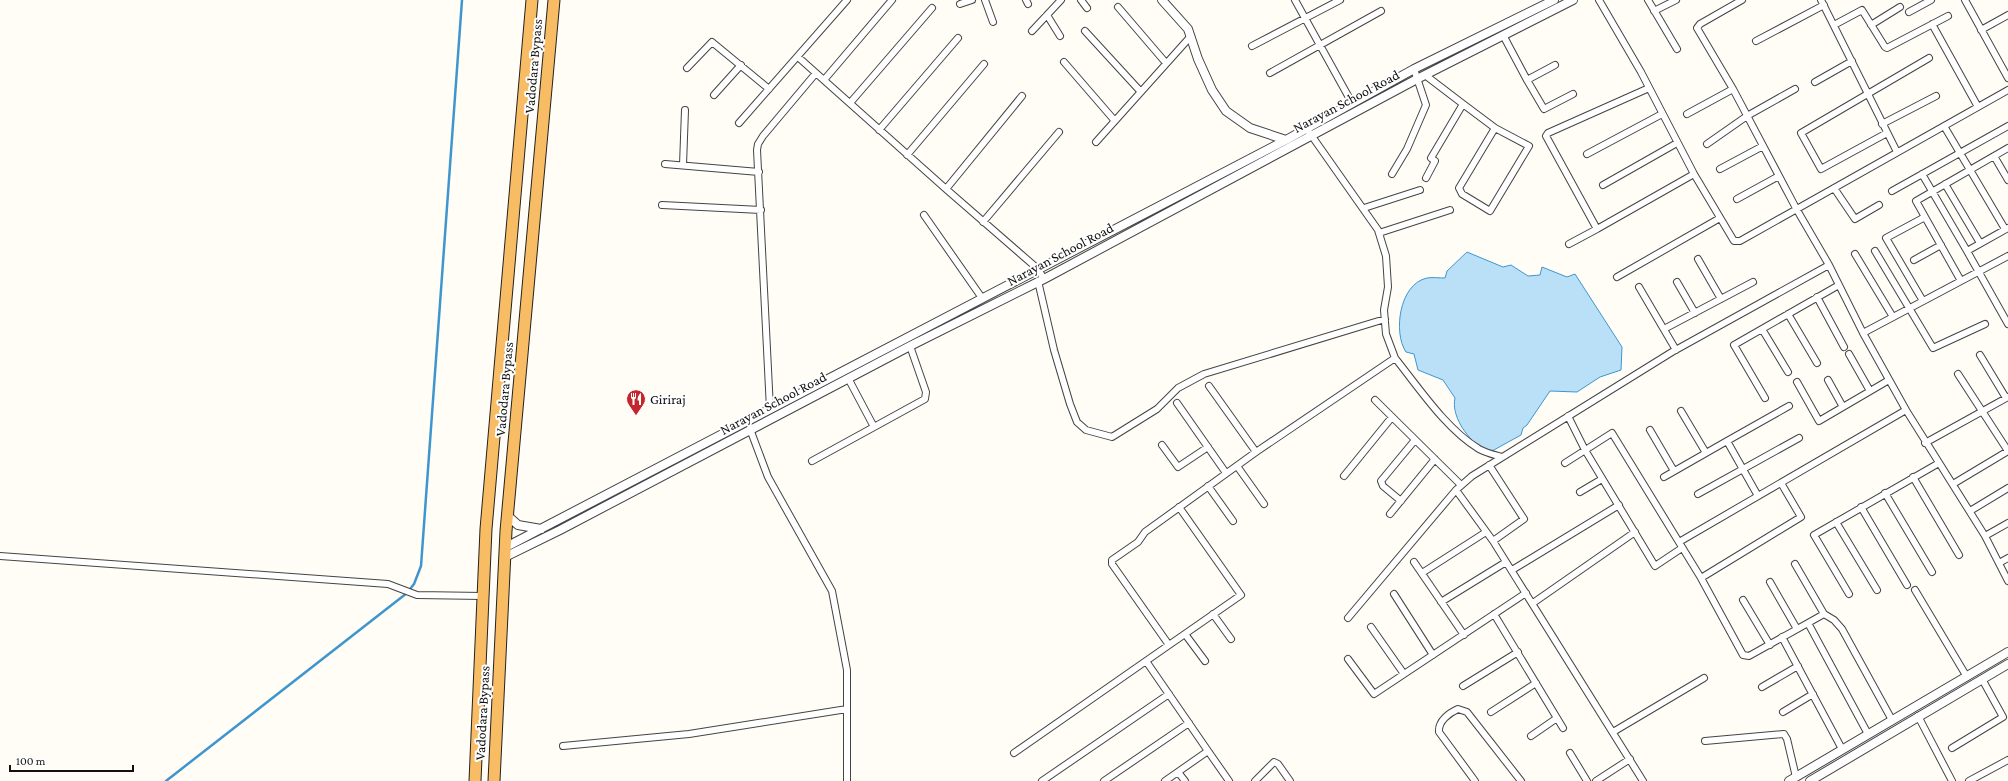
<svg xmlns="http://www.w3.org/2000/svg" width="2008" height="781" viewBox="0 0 2008 781" font-family="'Crimson Pro',serif">
	<rect width="100%" height="100%" fill="#fffdf5"/>
	<path fill="#b9e0f7" stroke="#3f96cf" d="M1467 252 1503 267 1511 265 1528 276 1540 275 1542 267 1567 277 1575 274 1622 347 1621 370 1600 377 1577 392 1550 391 1527 425 1523 428 1521 435 1492 451C1488 450 1483 450 1480 447 1466 437 1451 415 1455 398L1443 380 1418 370 1414 354 1406 352C1393 333 1399 284 1427 278 1432 277 1439 278 1445 278L1447 271Z"/>
	<g fill="none" stroke-linecap="round" stroke-linejoin="round">
		<path stroke="#3f96cf" stroke-width="2.5" d="M166 781 407 593 414 584 421 566 462 0"/>
		<defs>
			<path id="minor" d="M985 0 993 22
				M1026 0 1028 4
				M1081 0 1087 8
				M1295 0 1352 103
				M1599 0 1641 72 1694 174 1734 241H1740L2008 90
				M1648 0 1677 49
				M1742 0 1700 24 1697 28 1733 89 1797 210 1829 265 1863 333 1906 410 1985 536 2008 581
				M1821 0 1897 152
				M1965 0 2008 78
				M960 4 972 0
				M1118 7 1166 63
				M1654 11 1676 0
				M1909 12 1931 0
				M1047 15 1060 36
				M1932 24 1978 107
				M1834 25 1862 10 1885 47 1887 48 1948 16
				M1871 25 1900 7
				M1981 30 2008 15
				M1032 31 1061 0
				M1085 31 1141 92
				M1503 35 1527 80
				M1756 41 1824 5
				M1252 46 1340 0
				M798 57 946 189 1038 269 1044 279
				M1064 62 1115 121
				M1555 65 1527 80 1544 109 1573 94
				M687 68 712 42 769 89
				M1270 73 1381 11
				M1425 75 1463 104 1431 158 1435 161 1426 178
				M824 80 892 0
				M1815 82 1852 61
				M1649 88 1548 133 1546 136 1597 229 1694 174
				M714 95 741 65
				M850 103 932 8
				M1463 104 1495 128 1459 188 1462 194 1490 211 1529 146 1495 128
				M1687 114 1733 89
				M739 123 847 0
				M1882 124 1936 96
				M1944 126 2005 229
				M879 130 958 38
				M1887 133 1821 169 1801 133 1929 58
				M1096 142 1191 36
				M1707 144 1747 116 1795 89
				M1587 154 1662 114
				M907 155 984 64
				M1994 156 2008 180
				M665 164 759 172
				M683 165 685 110
				M1720 169 1763 146
				M1392 174 1407 149 1426 105 1414 69
				M1922 174 1967 251
				M1945 184 1980 243
				M1603 185 1677 143
				M1834 188 1855 219 1879 205
				M946 189 1022 96
				M1892 191 2008 126
				M1737 199 1779 176
				M662 205 761 210
				M1364 208 1420 190
				M924 215 982 298
				M983 222 1059 132
				M2008 228 1967 251 2008 324
				M1379 233 1450 210
				M1569 244 1597 229
				M1875 251 1933 348 1985 324
				M1855 254 1893 317
				M1698 259 1721 299
				M1914 260 1941 245
				M1617 277 1720 218
				M1038 281 1054 350 1070 404 1077 422 1086 430 1112 437 1157 409 1178 388 1204 374 1385 319
				M1961 281 1916 201 2008 148
				M1677 282 1695 313
				M1639 287 1676 350
				M1817 297 1844 347
				M1923 301 1886 238 1925 217
				M1788 314 1817 363
				M1664 329 1753 282
				M1762 329 1788 372
				M1863 333 2008 256
				M1849 354 1870 391
				M1980 355 2006 398
				M1395 358C1419 388 1446 429 1479 449 1486 453 1495 455 1502 457
				M848 378 874 427
				M1828 380 1843 407
				M1797 382 1819 421 1889 380
				M1209 386 1256 452
				M1765 398 1734 345 1839 285
				M1375 400 1461 485
				M1177 403 1226 473
				M770 409 757 150 758 144 763 136 816 73
				M1681 411 1706 453
				M1568 416 1585 450 1655 566 1682 548
				M750 429 768 477 832 591 847 670V781
				M1650 430 1674 471
				M1925 443 2008 397
				M1162 445 1178 467 1208 447
				M812 461 925 399 926 392 910 346
				M1565 463 1612 433 1701 578 1801 517 1781 483
				M1489 465 1524 519 1493 541
				M1237 466 1264 504
				M1344 476 1392 417
				M1664 477 1727 441
				M1913 477 1959 555
				M1953 484 2008 451 1958 374
				M1208 486 1233 521
				M1580 492 1602 479
				M1885 493 1932 572
				M1698 494 1799 438
				M1758 496 1727 441 1789 406
				M1401 501 1383 486 1381 481 1415 440
				M1861 507 1907 585
				M1970 511 2008 488
				M1390 514 1435 459
				M1836 522 1877 590
				M1985 536 2008 523
				M1679 542 1906 410
				M0 556 388 584 417 595 483 596
				M1414 562 1464 635
				M1999 563 2008 558
				M1795 564 1824 614 1808 623
				M1512 570 1619 505
				M1422 573 1486 532
				M1701 578 1743 655 1749 656 1808 623 1868 734
				M1770 582 1797 629
				M1915 590 1967 677
				M1394 594 1433 655
				M1849 594 1814 535 1939 463
				M1743 600 1770 645
				M1441 602 1506 562
				M1533 603 1635 532
				M1213 614 1231 639
				M1494 614 1563 728
				M1824 614 1834 620 1842 629 1892 720
				M1348 618 1456 490
				M1371 627 1404 674
				M1185 634 1205 661
				M1782 637 1842 749
				M1169 645 1112 564V560L1138 542 1145 532 1256 452 1395 358 1386 334 1384 310 1388 287 1386 256 1378 230 1309 132
				M1348 659 1374 694 1526 593
				M1146 661 1241 595 1179 507
				M1463 686 1518 652
				M1762 687 1798 666
				M1491 712 1536 683
				M1783 712 1813 694
				M1918 716 1952 781
				M1613 732 1704 678
				M1531 736 1557 718
				M1705 741 1784 734 1787 739 1796 777
				M563 746 689 734 847 709
				M1952 748 2003 717 1982 679
				M1208 751 1229 781
				M1014 753 1146 661 1208 751 1165 781
				M1570 753 1587 781
				M1178 772 1185 781
				M1042 781 1169 694
				M1104 781 1189 723
				M1255 781 1274 762 1278 764 1290 781
				M1475 781 1439 732C1438 721 1449 713 1458 709L1467 712 1521 781
				M1596 781 1630 759
				M1643 781 1493 541 1456 490 1472 476 1672 352 1829 265
				M1969 781 2008 760"/>
			<path id="tertiary" d="M1162 0 1188 29 1198 59 1212 90 1226 111 1250 128 1286 140
				M508 516 518 525 541 529
				M506 547 1286 140 1414 69 1554 0
				M505 557 560 530 910 346 1044 279 1417 79 1573 0
				M1789 781 2008 652
				M1810 781 2008 664"/>
			<path id="trunk" d="M475 781 486 529 532 0
				M494 781 506 531 554 0"/>
		</defs>
		<use href="#minor" stroke="#444" stroke-width="8"/>
		<use href="#tertiary" stroke="#444" stroke-width="10"/>
		<use href="#trunk" stroke="#222" stroke-width="13"/>
		<use href="#minor" stroke="#fff" stroke-width="6"/>
		<use href="#tertiary" stroke="#fff" stroke-width="8"/>
		<use href="#trunk" stroke="#f7bc64" stroke-width="11"/>
	</g>
	<defs>
		<symbol id="restaurant-pin" viewBox="-11 -11 22 30"><path d="M0 17L-7.5 6A9.5 9.5 0 1 1 7.5 6Z" fill="#c4262e" stroke="#fff"/><path d="M-5-6h1v4h1v-4h1v4h1v-4h1v5L-1.5 .5V6h-2V.5L-5-1ZM5-6V6H3V1.5H1.5Q1.5-4 5-6Z" fill="#fff"/></symbol>
	</defs>
	<g fill-rule="evenodd">
		<use href="#restaurant-pin" x="625" y="388" width="22" height="30"/>
	</g>
	<g text-anchor="middle" stroke-width="4" stroke-linejoin="round" paint-order="stroke">
		<g font-size="14" fill="#111" stroke="#fff">
			<text transform="translate(533 66) rotate(-85)" y="5">Vadodara Bypass</text>
			<text transform="translate(1346 101) rotate(-28)" y="5">Narayan School Road</text>
			<text transform="translate(1060 254) rotate(-28)" y="5">Narayan School Road</text>
			<text transform="translate(504 389) rotate(-85)" y="5">Vadodara Bypass</text>
			<text transform="translate(773 403) rotate(-28)" y="5">Narayan School Road</text>
			<text transform="translate(482 713) rotate(-87)" y="5">Vadodara Bypass</text>
		</g>
		<g font-size="14" fill="#111" stroke="#fff" text-anchor="start">
			<text x="650" y="404">Giriraj</text>
		</g>
	</g>
	<path d="M10 765v6h123v-6" fill="none" stroke="#111111" stroke-width="2"/>
	<text x="16" y="765" font-size="12" fill="#111111" stroke="#ffffff" stroke-width="3" paint-order="stroke">100 m</text>
</svg>
